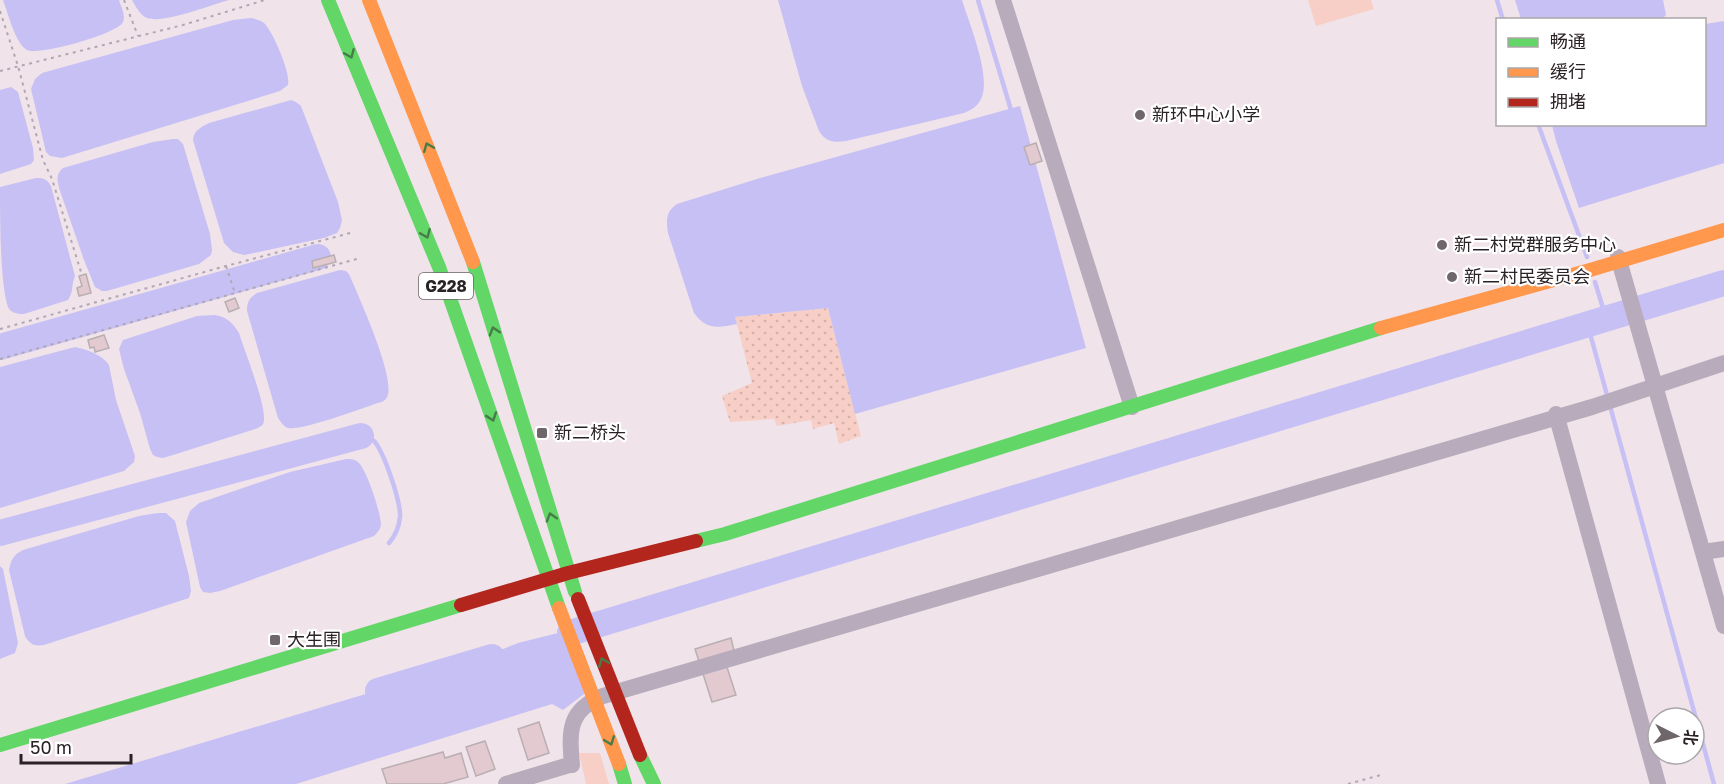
<svg xmlns="http://www.w3.org/2000/svg" width="1724" height="784" viewBox="0 0 1724 784" font-family="'Golos Text','Noto Sans SC',sans-serif">
	<defs>
		<pattern id="garden-dots" width="8" height="8" patternUnits="userSpaceOnUse" patternTransform="scale(1.5)"><rect width="8" height="8" fill="#f7cfc6"/><path d="M2 2h.1M6 6h.1" fill="none" stroke="#d4b1aa" stroke-width="1.8" stroke-linecap="round"/></pattern>
	</defs>
	<rect width="100%" height="100%" fill="#f0e3ea"/>
	<path fill="#f7cfc6" d="M1308 0H1371L1374 9 1316 26Z
		M579 753H600L609 784H586Z"/>
	<path fill="url(#garden-dots)" d="M828 308 861 436 839 444 834 423 813 429 811 420 777 426 774 419 730 422 722 396 752 383 735 317Z"/>
	<path fill="#c7c0f4" d="M3 0H119C121 7 126 15 123 22 118 34 38 56 27 50 15 43 8 13 3 0Z
		M132 0H229C211 5 163 24 147 18 140 15 136 7 132 0Z
		M778 0H962C969 23 992 77 981 99 977 107 971 110 964 113L846 141C834 143 826 142 819 131L802 86Z
		M1515 0H1663L1666 15 1661 20 1521 19Z
		M251 18C256 19 260 20 264 23 273 32 291 73 288 85L280 91 62 158 50 156 46 152 31 89 35 79 42 73 233 20Z
		M1724 21V163L1579 208 1556 141 1552 125 1704 124 1705 24Z
		M11 87 18 92 33 148 34 160 31 164 0 174V90Z
		M291 100 296 102 301 106 338 202 342 220 340 228 337 233 324 238 244 255 233 252 224 243 193 140C194 130 200 128 209 123Z
		M1020 106 1086 348 855 414 828 308 735 317 737 324C718 328 706 330 694 313L668 233C666 221 666 211 677 204L760 178Z
		M173 139H178L183 144 210 234 212 250 211 255 199 264 107 291H102L95 287 84 260 59 188C57 179 56 174 63 168L153 142Z
		M36 178C44 178 47 179 51 186L75 276C71 285 74 291 68 300L24 314C17 314 11 313 8 307 0 284 0 216 0 187Z
		M340 270 346 271 349 274C358 295 397 380 387 397 385 402 380 402 375 404 360 409 301 431 288 428 283 426 281 422 278 418L247 311C247 302 249 298 257 293Z
		M215 315C227 317 233 323 239 333 245 352 266 404 264 421 263 426 262 425 258 428L173 455 163 458 157 457 153 455 150 449 140 413 124 369 119 349 123 340 197 316Z
		M75 347C86 349 103 355 109 365L116 400 135 456 134 462 124 471 0 508V367Z
		M346 459C351 459 355 459 359 463 367 471 381 513 381 525 380 530 377 533 374 536L220 591 210 593 203 592 200 587 186 522 190 511 199 503 290 472Z
		M158 513H166L175 521 189 576 191 591 189 598 47 644C36 647 31 646 25 636L9 570C11 560 13 555 23 550L139 516Z
		M0 566 3 569 18 643 15 653 0 659Z
		M570 630 592 688 563 710 552 704 296 784H65L409 681 419 682 518 643Z"/>
	<g fill="none" stroke-linecap="round" stroke-linejoin="round">
		<path stroke="#c7c0f4" stroke-width="4.5" d="M978 0 1011 110
			M1497 0 1503 20
			M1538 124 1587 257
			M1595 282 1606 318
			M1588 326 1714 784
			M361 436C366 437 370 437 374 441 384 452 401 502 400 517 399 527 396 535 389 543"/>
		<path stroke="#c7c0f4" stroke-width="26" d="M0 347 318 257
			M0 533 361 436
			M570 633 1724 283
			M378 691 492 657"/>
	</g>
	<path fill="#e3c9d0" stroke="#b9afb2" stroke-width="1.5" d="M1036 143 1042 161 1030 165 1024 147Z
		M334 255 336 262 313 268 312 261Z
		M86 274 91 293 79 296 77 288 82 286 79 276Z
		M235 298 239 308 229 312 225 302Z
		M104 335 109 348 95 352 94 347 90 348 88 340Z
		M731 638 735 655 724 658 736 695 712 702 695 649Z
		M539 722 549 753 528 760 518 729Z
		M485 741 495 769 476 776 466 747Z
		M443 752 445 758 461 753 468 777 443 784H387L382 769Z"/>
	<g fill="none" stroke-linecap="round" stroke-linejoin="round">
		<path stroke="#b1a7b3" stroke-width="2" stroke-dasharray="3 4.5" stroke-linecap="butt" d="M124 0 138 36
			M0 11 18 66 43 160 52 179 81 272
			M0 71 183 25 265 0
			M226 266 235 293
			M0 329 226 266 354 232
			M0 359 360 258
			M1348 784 1381 775"/>
		<path stroke="#b8acbc" stroke-width="16" d="M1003 0 1132 407
			M1618 257 1724 626
			M1556 414 1658 784
			M1703 552 1724 549
			M572 765C569 731 568 710 603 696L1592 407 1724 363
			M506 784 569 765"/>
		<path stroke="#63d668" stroke-width="14" d="M328 0 439 267 559 608
			M473 262 575 592
			M696 541 725 534 1381 328
			M0 745 461 605
			M640 755 654 784
			M619 764 625 784"/>
		<path stroke="#ff974d" stroke-width="14" d="M369 0 473 262
			M1381 328 1590 270 1724 230"/>
		<path stroke="#b3261e" stroke-width="14" d="M461 605 568 573 696 541"/>
		<path stroke="#ff974d" stroke-width="14" d="M559 608 619 764"/>
		<path stroke="#b3261e" stroke-width="14" d="M578 599 640 755"/>
	</g>
	<defs><path id="oneway-chevron" d="M-2-3.5L2.5 0L-2 3.5" fill="none" stroke-width="1.6" stroke-linecap="round" stroke-linejoin="round" transform="scale(1.5)"/></defs>
	<g stroke="#467c47">
		<use href="#oneway-chevron" transform="translate(350 54) rotate(67)"/>
		<use href="#oneway-chevron" transform="translate(428 147) rotate(-112)"/>
		<use href="#oneway-chevron" transform="translate(426 234) rotate(67)"/>
		<use href="#oneway-chevron" transform="translate(494 331) rotate(-107)"/>
		<use href="#oneway-chevron" transform="translate(492 417) rotate(71)"/>
		<use href="#oneway-chevron" transform="translate(551 517) rotate(-107)"/>
		<use href="#oneway-chevron" transform="translate(603 662) rotate(-112)"/>
		<use href="#oneway-chevron" transform="translate(610 741) rotate(69)"/>
	</g>
	<g fill="#6f666b" stroke="#fff" stroke-width="2">
		<circle cx="1140" cy="115" r="6"/>
		<circle cx="1442" cy="245" r="6"/>
		<circle cx="1452" cy="277" r="6"/>
		<rect x="536" y="427" width="12" height="12" rx="3"/>
		<rect x="269" y="634" width="12" height="12" rx="3"/>
	</g>
	<g text-anchor="middle" stroke-width="4.5" stroke-linejoin="round" paint-order="stroke">
		<rect fill="#fff" stroke="#6a6467" stroke-width="1.5" x="419" y="273" width="54" height="26" rx="4.5"/>
		<g font-size="16" font-weight="bold" fill="#2a2226">
			<text x="446" y="292">G228</text>
		</g>
		<g font-size="18" fill="#2a2226" stroke="#fff" text-anchor="start">
			<text x="1152" y="121">新环中心小学</text>
			<text x="1454" y="251">新二村党群服务中心</text>
			<text x="1464" y="283">新二村民委员会</text>
			<text x="554" y="439">新二桥头</text>
			<text x="287" y="646">大生围</text>
		</g>
	</g>
	<rect x="1496" y="18" width="210" height="108" fill="#ffffff" stroke="#aaa7a8" stroke-width="1.5"/>
	<rect x="1508" y="38" width="30" height="9" fill="#63d668" stroke="#aaa7a8" stroke-width="1.5"/>
	<text x="1550" y="48" font-size="18" fill="#2a2226">畅通</text>
	<rect x="1508" y="68" width="30" height="9" fill="#ff974d" stroke="#aaa7a8" stroke-width="1.5"/>
	<text x="1550" y="78" font-size="18" fill="#2a2226">缓行</text>
	<rect x="1508" y="98" width="30" height="9" fill="#b3261e" stroke="#aaa7a8" stroke-width="1.5"/>
	<text x="1550" y="108" font-size="18" fill="#2a2226">拥堵</text>
	<g transform="translate(1676 736) rotate(96)"><circle r="28" fill="#ffffff" stroke="#aaa7a8" stroke-width="1.5"/>
	<path d="M0-4.5L10 22L0 15L-10 22Z" fill="#6f666b"/>
	<text y="-9" font-size="16" font-weight="bold" text-anchor="middle" fill="#2a2226">北</text>
	</g>
	<path d="M21 754v9h110v-9" fill="none" stroke="#2a2226" stroke-width="3"/>
	<text x="30" y="754" font-size="18" fill="#2a2226" stroke="#ffffff" stroke-width="4.5" paint-order="stroke">50 m</text>
</svg>
